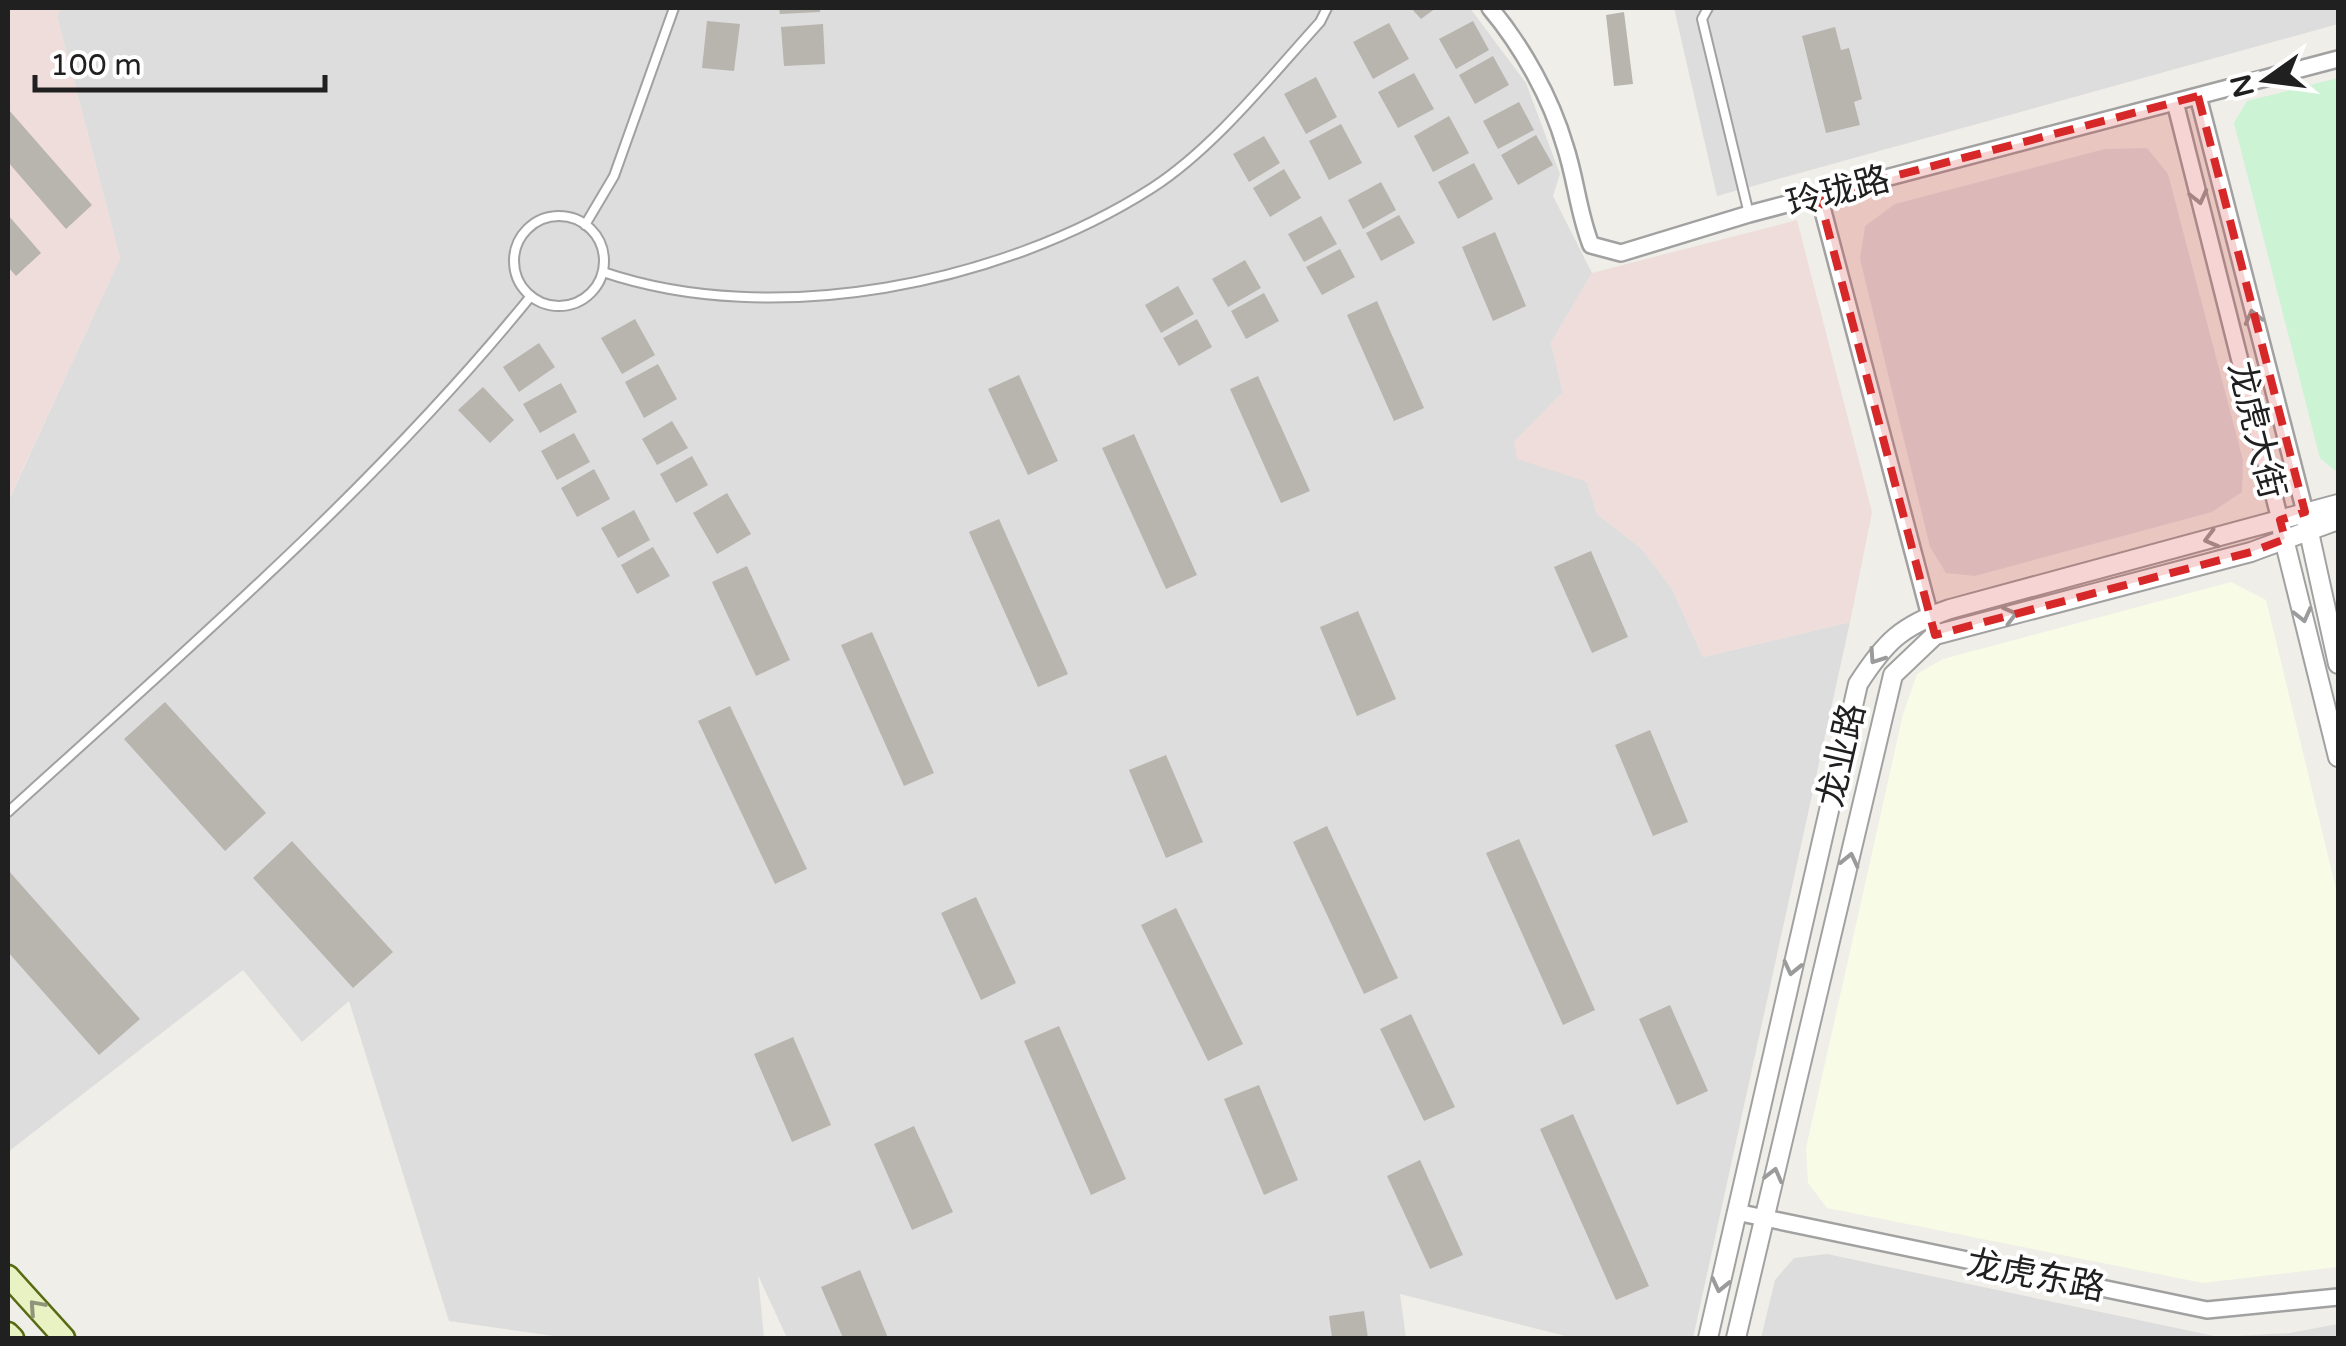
<svg xmlns="http://www.w3.org/2000/svg" width="2346" height="1346" viewBox="0 0 2346 1346" font-family="'Varela Round','Noto Sans SC',sans-serif">
	<rect width="100%" height="100%" fill="#efeee8"/>
	<path fill="#dedddd" d="M61 8H1470L1526 83 1560 174 1553 196 1592 273 1551 343 1563 392 1514 442 1587 482 1597 514 1642 549 1672 589 1703 657 1850 622 1693 1338H1573L1400 1294 1406 1338H787L758 1275 764 1338H567L449 1321 349 1001 302 1042 243 970 8 1152V502L120 258 57 16Z
		M1674 8H2338V24L1717 196Z
		M2147 148 2168 174 2243 460 2242 492 2212 512 1975 576 1946 573 1930 547 1860 259 1865 226 1895 204 2105 149Z
		M1827 1254 2219 1337 2290 1333 2338 1324V1338H1761L1775 1280 1794 1258Z"/>
	<path fill="#eeddda" d="M8 8H61L57 17 120 258 8 501Z
		M1797 220 1872 512 1850 622 1703 657 1672 589 1642 549 1597 514 1587 482 1517 459 1514 442 1563 392 1551 343 1592 273Z"/>
	<path fill="#f8fbe5" d="M2231 582 2266 600 2338 897V1267L2203 1283 1827 1208 1808 1183 1806 1148 1903 714 1917 674 1943 659Z"/>
	<path fill="#cbf3d4" d="M2338 78V473L2320 458 2234 123 2247 101Z"/>
	<path fill="#b8b4ae" d="M779 8H820V12L780 14Z
		M1411 8H1436L1421 19Z
		M1624 12 1633 84 1614 86 1606 15Z
		M707 21 740 24 734 71 702 68Z
		M1473 21 1489 50 1456 69 1439 39Z
		M1389 23 1409 59 1373 79 1353 42Z
		M823 24 825 64 784 66 781 27Z
		M1835 27 1841 50 1849 48 1862 99 1854 102 1860 125 1826 133 1802 36Z
		M1493 56 1509 85 1475 104 1459 75Z
		M1414 73 1434 109 1398 128 1378 92Z
		M1316 77 1337 117 1306 134 1284 94Z
		M1519 102 1534 130 1498 149 1483 121Z
		M8 109 92 205 66 229 8 162Z
		M1449 116 1469 153 1433 172 1414 136Z
		M1341 124 1362 163 1329 180 1309 141Z
		M1536 135 1553 165 1518 185 1501 155Z
		M1264 136 1280 163 1249 182 1233 154Z
		M1474 163 1493 199 1458 219 1438 182Z
		M1284 169 1301 198 1270 217 1253 188Z
		M1381 182 1396 210 1363 229 1348 200Z
		M8 215 41 253 16 276 8 267Z
		M1399 215 1415 243 1381 261 1366 233Z
		M1321 216 1337 244 1304 262 1288 234Z
		M1495 232 1526 306 1493 321 1462 247Z
		M1340 249 1355 277 1322 295 1306 267Z
		M1245 260 1261 288 1228 307 1212 279Z
		M1178 286 1194 314 1161 333 1145 305Z
		M1264 293 1279 321 1246 339 1231 311Z
		M1377 301 1424 408 1394 421 1347 315Z
		M635 319 655 355 622 374 601 338Z
		M1197 319 1212 347 1179 366 1163 338Z
		M539 343 555 367 519 392 503 367Z
		M658 364 677 399 644 418 625 382Z
		M1019 375 1058 461 1028 475 988 389Z
		M1258 376 1310 491 1281 503 1230 389Z
		M561 383 577 412 540 433 523 404Z
		M483 387 514 420 490 443 458 410Z
		M672 421 688 448 657 465 642 439Z
		M574 433 590 462 557 480 541 451Z
		M1134 434 1197 575 1166 589 1102 448Z
		M692 456 708 485 676 503 660 474Z
		M594 469 610 499 577 517 561 488Z
		M727 493 751 534 717 554 693 513Z
		M634 510 650 540 618 558 601 528Z
		M999 519 1068 674 1038 687 969 532Z
		M653 547 670 576 637 594 621 565Z
		M1591 551 1628 637 1592 653 1554 567Z
		M747 566 790 660 756 676 712 582Z
		M1358 611 1396 699 1357 716 1320 627Z
		M872 632 934 773 904 786 841 645Z
		M165 702 266 813 225 851 124 739Z
		M730 706 807 869 775 884 698 721Z
		M1650 730 1688 822 1653 836 1615 745Z
		M1166 755 1203 842 1166 858 1129 770Z
		M1327 826 1398 978 1364 994 1293 842Z
		M1519 839 1595 1010 1563 1025 1486 853Z
		M292 841 393 952 353 988 253 878Z
		M8 870 140 1019 99 1055 8 952Z
		M976 897 1016 983 981 1000 941 913Z
		M1176 908 1243 1044 1208 1061 1141 925Z
		M1670 1005 1708 1091 1677 1105 1639 1019Z
		M1411 1014 1455 1107 1424 1121 1380 1029Z
		M1059 1026 1126 1179 1091 1195 1024 1041Z
		M793 1037 831 1125 792 1142 754 1054Z
		M1259 1085 1298 1180 1264 1195 1224 1099Z
		M1573 1114 1649 1286 1616 1300 1540 1129Z
		M914 1126 953 1212 912 1230 874 1144Z
		M1420 1160 1463 1255 1430 1269 1387 1176Z
		M860 1270 888 1338H843L821 1287Z
		M1364 1311 1368 1338H1332L1329 1316Z"/>
	<g fill="none" stroke-linecap="round" stroke-linejoin="round">
		<defs>
			<path id="service" d="M1708 8 1702 19 1749 214
				M514 261a45 45 0 1 1 90 0a45 45 0 1 1-90 0Z
				M585 225 614 176 674 8
				M603 272C774 330 1002 284 1152 188 1214 148 1270 77 1320 22L1327 8
				M8 812C189 647 376 487 531 296"/>
			<path id="minor" d="M1490 8C1522 46 1551 98 1565 146 1576 179 1578 212 1591 245L1621 253 1749 214 2338 59
				M2198 96 2305 512
				M2175 102 2280 520
				M1819 196 1935 635
				M1736 1212 2207 1310 2338 1297"/>
			<path id="tertiary" d="M2307 523 2338 664
				M2282 531 2338 757
				M1708 1338 1858 684C1885 642 1901 626 1950 609L2338 504
				M1736 1338 1893 675 1935 635 2251 552 2338 520"/>
			<path id="secondary" d="M8 1276 64 1338
				M8 1333 13 1338"/>
		</defs>
		<use href="#service" stroke="#a1a1a1" stroke-width="12"/>
		<use href="#minor" stroke="#a1a1a1" stroke-width="20"/>
		<use href="#tertiary" stroke="#a1a1a1" stroke-width="22"/>
		<use href="#secondary" stroke="#566b13" stroke-width="25"/>
		<use href="#service" stroke="#fff" stroke-width="8"/>
		<use href="#minor" stroke="#fff" stroke-width="15"/>
		<use href="#tertiary" stroke="#fff" stroke-width="18"/>
		<use href="#secondary" stroke="#e9f2c3" stroke-width="20"/>
	</g>
	<defs><path id="oneway-chevron" d="M-2-3.5L2.5 0L-2 3.5" fill="none" stroke-width="1.6" stroke-linecap="round" stroke-linejoin="round" transform="scale(2.5)"/></defs>
	<g stroke="#9b9b9b">
		<use href="#oneway-chevron" transform="translate(2199 197) rotate(76)"/>
		<use href="#oneway-chevron" transform="translate(2253 317) rotate(-104)"/>
		<use href="#oneway-chevron" transform="translate(2211 539) rotate(165)"/>
		<use href="#oneway-chevron" transform="translate(2010 615) rotate(-15)"/>
		<use href="#oneway-chevron" transform="translate(2303 615) rotate(76)"/>
		<use href="#oneway-chevron" transform="translate(1876 657) rotate(124)"/>
		<use href="#oneway-chevron" transform="translate(1850 860) rotate(-77)"/>
		<use href="#oneway-chevron" transform="translate(1792 968) rotate(103)"/>
		<use href="#oneway-chevron" transform="translate(1774 1175) rotate(-75)"/>
		<use href="#oneway-chevron" transform="translate(1720 1285) rotate(103)"/>
	</g>
	<use stroke="#8f947a" href="#oneway-chevron" transform="translate(36 1307) rotate(-132)"/>
	<path fill="#d62828" fill-opacity="0.2" stroke="#d62828" stroke-width="8" stroke-dasharray="20 12" stroke-linejoin="round" d="M2198 96 2305 512 2280 520 2285 539 2251 552 1935 635 1819 196Z"/>
	<g text-anchor="middle" stroke-width="8" stroke-linejoin="round" paint-order="stroke">
		<g font-size="35" fill="#202020" stroke="#fff">
			<text transform="translate(1838 191) rotate(-15)" y="12">玲珑路</text>
			<text transform="translate(2257 430) rotate(76)" y="12">龙虎大街</text>
			<text transform="translate(1841 755) rotate(-77)" y="12">龙业路</text>
			<text transform="translate(2036 1275) rotate(11)" y="12">龙虎东路</text>
		</g>
	</g>
	<rect width="2346" height="1346" fill="none" stroke="#202020" stroke-width="20"/>
	<g transform="translate(2266 80) rotate(256)" stroke="#ffffff" stroke-width="8" paint-order="stroke">
	<path d="M0-8L18 38L0 25L-18 38Z" fill="#202020"/>
	<text y="-15" font-size="28" font-weight="bold" text-anchor="middle" fill="#202020">N</text>
	</g>
	<path d="M35 75v15h290v-15" fill="none" stroke="#202020" stroke-width="5"/>
	<text x="50" y="75" font-size="30" fill="#202020" stroke="#ffffff" stroke-width="8" paint-order="stroke">100 m</text>
</svg>
